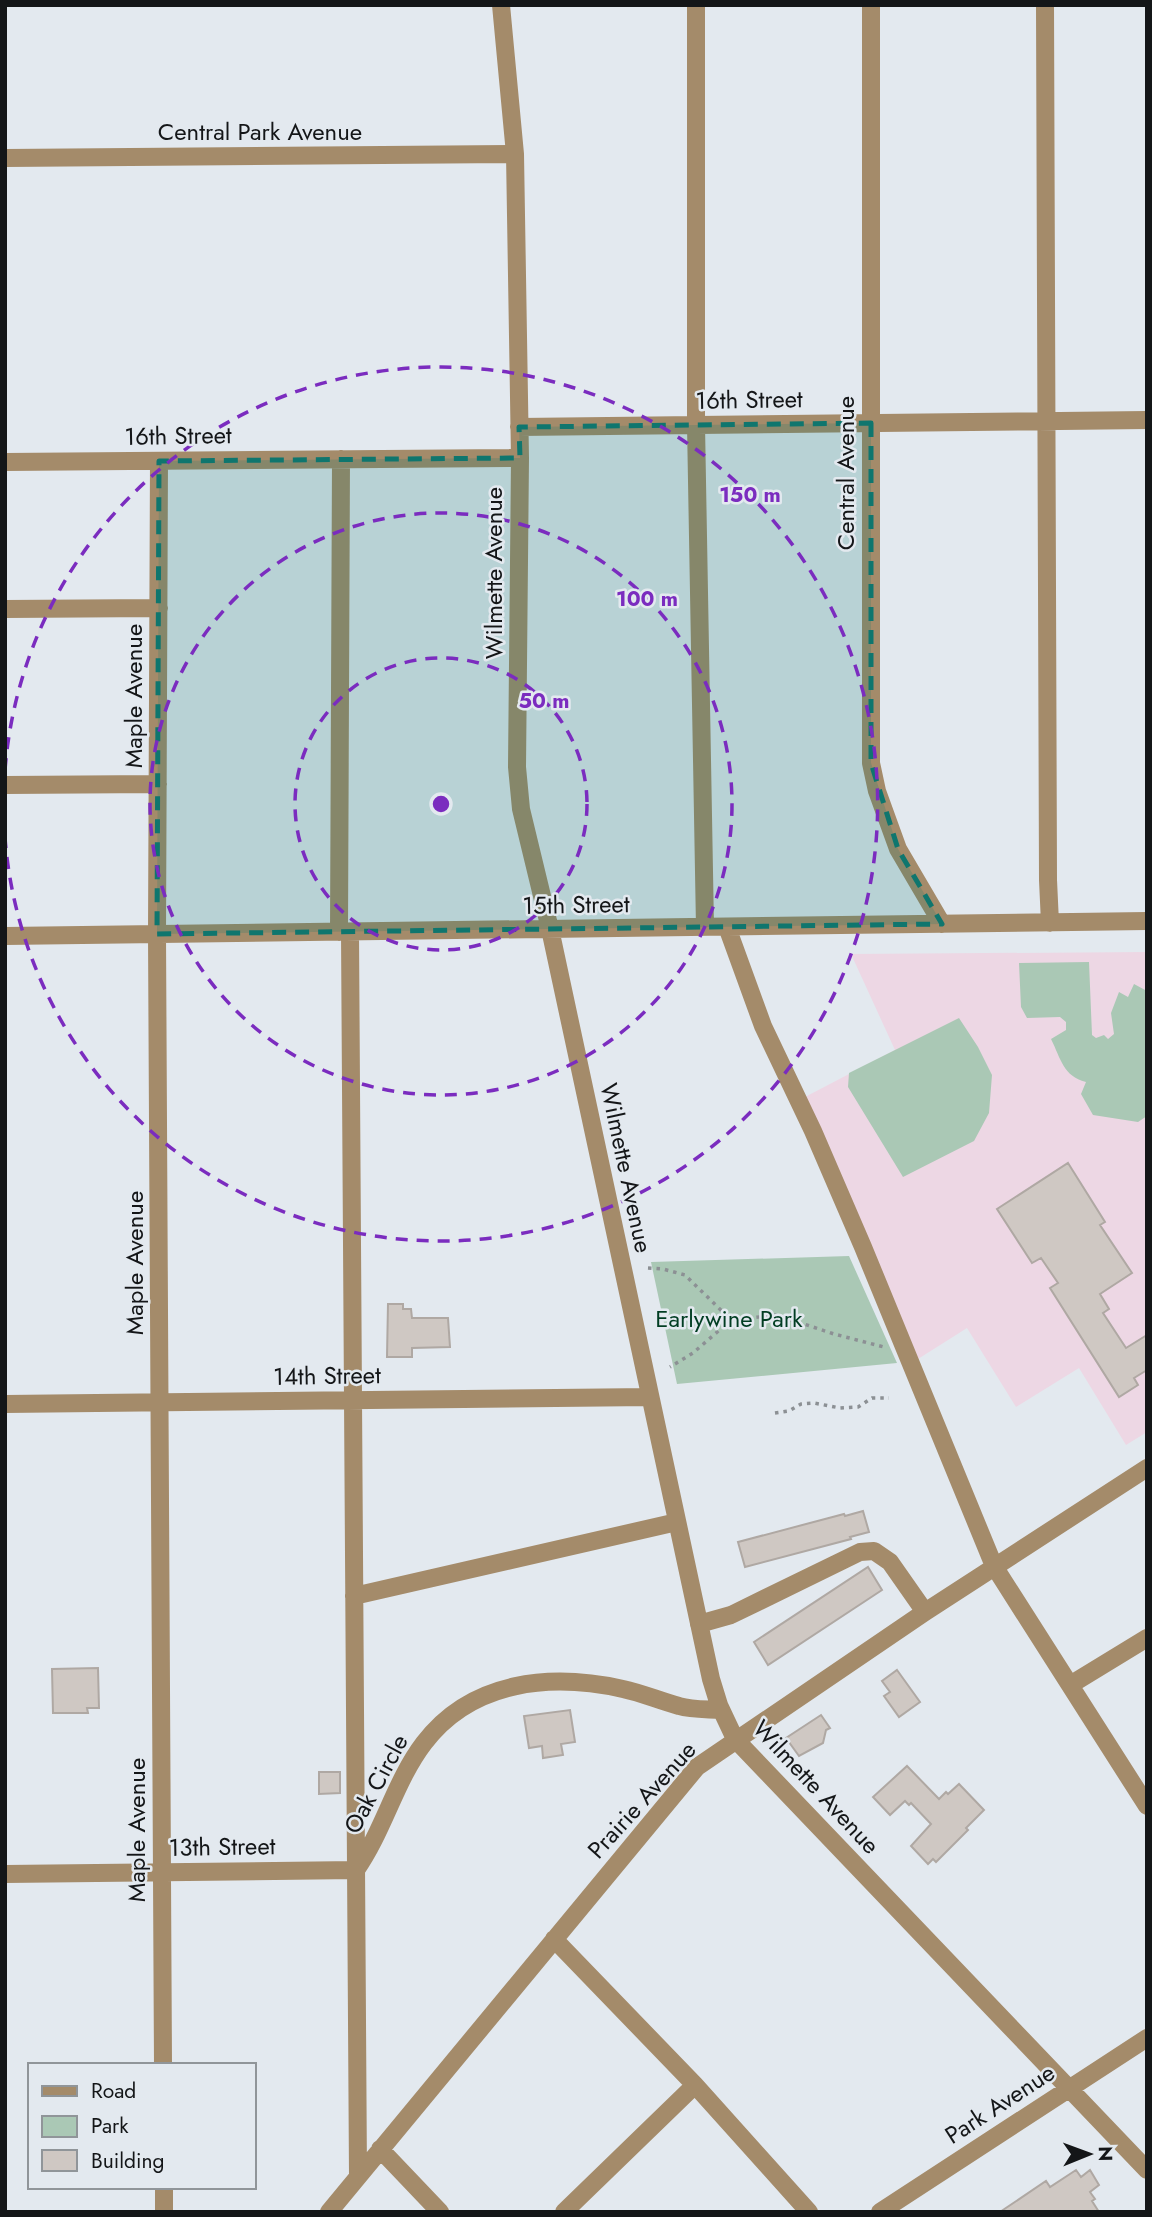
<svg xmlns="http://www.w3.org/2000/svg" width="1152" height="2217" viewBox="0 0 1152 2217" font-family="Jost,sans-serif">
	<rect width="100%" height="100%" fill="#e3e9ef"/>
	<path fill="#edd7e4" d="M1147 952V1432L1126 1445 1079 1368 1016 1407 967 1328 918 1359 805 1097 895 1050 851 954Z"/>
	<path fill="#aac8b5" d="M1089 962 1092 1035 1096 1038 1104 1035 1108 1039 1114 1034 1111 1013 1119 992 1128 997 1134 984 1147 991V1116L1138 1122 1093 1115 1081 1094 1086 1082C1063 1076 1061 1059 1051 1039L1066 1030V1022L1060 1017 1027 1018 1021 1007 1019 963Z
		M959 1018 978 1047 992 1075 989 1113 974 1141 903 1177 848 1087 849 1073Z
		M849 1256 897 1363 677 1384 651 1262Z"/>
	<path fill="#cfc8c3" stroke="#afa8a3" stroke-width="2" d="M1068 1163 1105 1222 1100 1225 1132 1273 1100 1294 1109 1309 1103 1313 1126 1348 1147 1335V1370L1134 1378 1138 1385 1119 1397 1050 1288 1058 1283 1041 1258 1032 1263 997 1209Z
		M388 1304H403V1309H411L412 1318H448L450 1347 412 1348V1357H387Z
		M863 1511 869 1532 850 1537 851 1539 745 1567 738 1542 844 1514 845 1516Z
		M868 1567 882 1590 768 1665 754 1642Z
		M98 1668 99 1708H87L88 1713H53L52 1669Z
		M897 1670 920 1702 899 1717 884 1696 890 1692 882 1681Z
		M570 1710 575 1742 561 1744 563 1755 543 1758 542 1746 529 1748 524 1716Z
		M821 1715 830 1728 826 1730 823 1743 799 1756 786 1738Z
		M907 1766 939 1799 946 1792 948 1794 959 1784 984 1810 966 1828 968 1830 936 1862 933 1859 928 1864 911 1846 931 1824 911 1803 909 1805 905 1801 890 1815 873 1797Z
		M319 1772H340V1793L319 1794Z
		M1076 2170 1081 2177 1090 2170 1099 2185 1090 2192 1095 2199 1092 2201 1099 2212H1000L1046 2181 1050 2187Z"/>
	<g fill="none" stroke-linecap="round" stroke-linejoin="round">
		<path stroke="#8c9094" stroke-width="3.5" stroke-dasharray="3.5 5" stroke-linecap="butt" d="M648 1268 663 1269 685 1275 731 1320 693 1353 670 1367
			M731 1320 777 1315 834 1334 884 1347
			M775 1413 789 1411 801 1404 814 1403 840 1408 858 1407 872 1398H889"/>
		<path stroke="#a48b6a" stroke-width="18" d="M501 5 515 154 520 458 517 767 521 809 550 929 711 1679 719 1705 735 1739 1147 2170
			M696 5V425L705 927
			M871 5V763L877 791 898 849 942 924
			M1045 5 1048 880 1050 923
			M5 158 515 154
			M519 427 1147 420
			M159 461 157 934 163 2065
			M5 462 520 458
			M5 609 159 608
			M5 785 158 784
			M727 927 763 1026 813 1131 863 1247 994 1566 1147 1806
			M339 932 341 459
			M350 932 358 2176
			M5 936 1147 921
			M5 1404 650 1397
			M354 1596 677 1522
			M699 1624 731 1615 860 1552 874 1551 890 1562 925 1612
			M1070 1685 1147 1638
			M5 1874 356 1870C384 1830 395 1781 424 1743 472 1680 551 1673 623 1689 642 1693 660 1701 679 1706 692 1710 708 1709 721 1710
			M554 1939 695 2085 809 2212
			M380 2149 440 2212
			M164 2187V2212
			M329 2212 697 1767 925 1612 1147 1468
			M564 2212 695 2085
			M880 2212 1147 2038"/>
	</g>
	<path fill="#0f766e" fill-opacity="0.2" stroke="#0f766e" stroke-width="5" stroke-dasharray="14 9" stroke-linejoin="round" d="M871 423V763L898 849 942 924 157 934 159 461 520 458 519 427Z"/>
	<g fill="none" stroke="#7b2cbf" stroke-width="3.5" stroke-dasharray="12 9">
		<circle cx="441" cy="804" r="146"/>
		<circle cx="441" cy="804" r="291"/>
		<path d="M5 770A437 437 0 1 1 5 838"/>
	</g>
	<g text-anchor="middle" stroke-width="5" stroke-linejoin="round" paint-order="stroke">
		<g font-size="24" fill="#141618" stroke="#e3e9ef">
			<text x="260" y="140">Central Park Avenue</text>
			<text transform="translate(749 400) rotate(-1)" y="8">16th Street</text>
			<text transform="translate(178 436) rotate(-1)" y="8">16th Street</text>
			<text transform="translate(846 473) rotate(-90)" y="8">Central Avenue</text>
			<text transform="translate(494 573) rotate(-90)" y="8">Wilmette Avenue</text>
			<text transform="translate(134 696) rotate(-90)" y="8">Maple Avenue</text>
			<text transform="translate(576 905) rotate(-1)" y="8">15th Street</text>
			<text transform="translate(626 1168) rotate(78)" y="8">Wilmette Avenue</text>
			<text transform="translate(135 1263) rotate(-90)" y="8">Maple Avenue</text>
			<text transform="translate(327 1376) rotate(-1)" y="8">14th Street</text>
			<text transform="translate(376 1784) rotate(-62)" y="8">Oak Circle</text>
			<text transform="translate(816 1787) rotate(47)" y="8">Wilmette Avenue</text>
			<text transform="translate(642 1800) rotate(-48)" y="8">Prairie Avenue</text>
			<text transform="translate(137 1830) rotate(-90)" y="8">Maple Avenue</text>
			<text transform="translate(222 1847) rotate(-1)" y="8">13th Street</text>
			<text transform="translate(1000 2104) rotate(-33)" y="8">Park Avenue</text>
		</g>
		<g font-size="24" fill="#013d22" stroke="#e3e9ef">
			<text x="729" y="1327">Earlywine Park</text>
		</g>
	</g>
	<circle cx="441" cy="804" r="10" fill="#7b2cbf" stroke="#e3e9ef" stroke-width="3.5"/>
	<g font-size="21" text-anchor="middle" font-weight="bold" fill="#7b2cbf" stroke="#e3e9ef" stroke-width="5" stroke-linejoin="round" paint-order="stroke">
		<text x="750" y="502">150 m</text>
		<text x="647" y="606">100 m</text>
		<text x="544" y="708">50 m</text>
	</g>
	<rect width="1152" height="2217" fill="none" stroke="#141618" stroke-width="14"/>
	<rect x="28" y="2063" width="228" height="126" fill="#e3e9ef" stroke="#909599" stroke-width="2"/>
	<rect x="42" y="2086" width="35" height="10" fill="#a48b6a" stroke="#909599" stroke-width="2"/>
	<text x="91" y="2098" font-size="21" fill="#141618">Road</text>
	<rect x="42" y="2116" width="35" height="21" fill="#aac8b5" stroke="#909599" stroke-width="2"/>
	<text x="91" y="2133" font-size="21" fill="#141618">Park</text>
	<rect x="42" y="2150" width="35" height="21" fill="#cfc8c3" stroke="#909599" stroke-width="2"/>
	<text x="91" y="2168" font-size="21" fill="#141618">Building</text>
	<g transform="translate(1089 2154) rotate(89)" stroke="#e3e9ef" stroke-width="5" paint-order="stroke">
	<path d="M0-5L12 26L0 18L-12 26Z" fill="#141618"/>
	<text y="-10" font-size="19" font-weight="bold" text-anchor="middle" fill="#141618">N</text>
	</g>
</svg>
